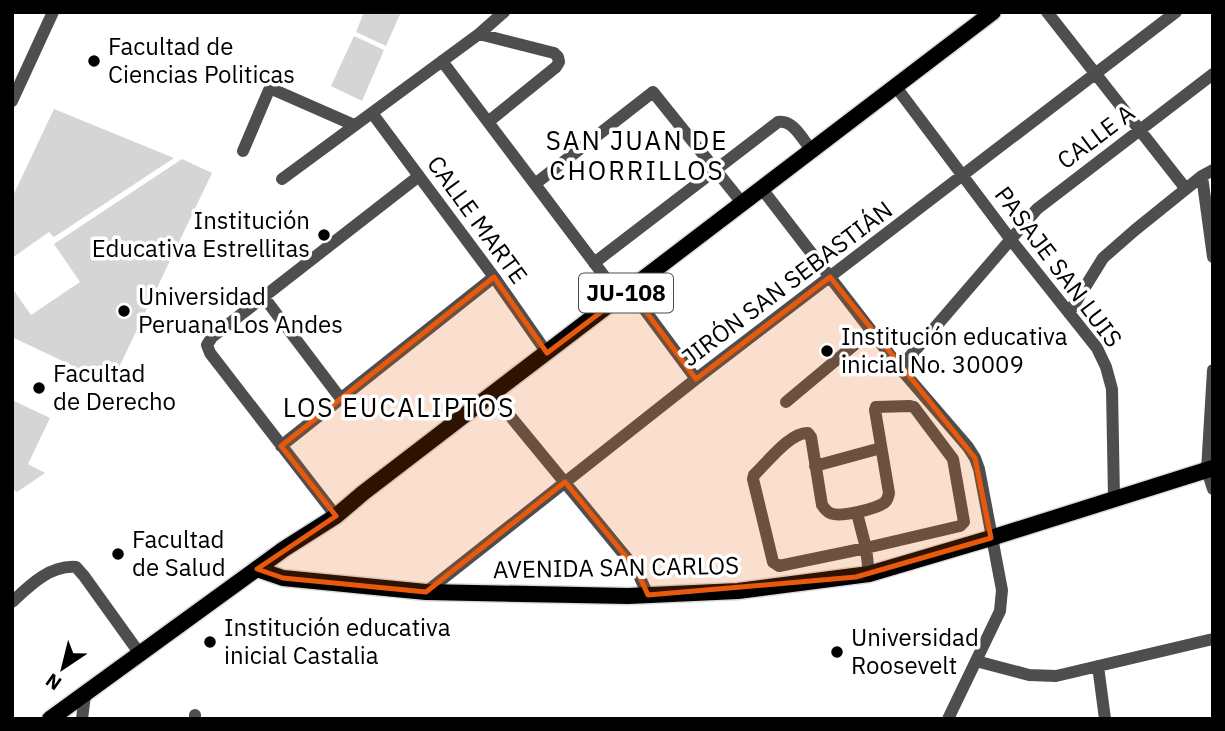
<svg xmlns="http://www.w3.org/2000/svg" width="1225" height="731" viewBox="0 0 1225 731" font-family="'IBM Plex Sans',sans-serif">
	<rect width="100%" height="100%" fill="#fff"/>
	<path fill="#d5d5d5" d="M364 12H401L386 46 356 32Z
		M354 36 384 50 362 101 331 86Z
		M54 109 174 158 54 237 49 232 12 258V198Z
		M182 159 212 173 111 384 12 337V288L31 315 80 282 54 244Z
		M12 400 50 418 28 464 45 473 17 492 12 489Z"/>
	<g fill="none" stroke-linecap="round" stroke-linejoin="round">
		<defs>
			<path id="major" d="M257 569 283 578 426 592 628 596 738 591 869 574 991 538 1213 468
				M50 719 284 549 336 516 363 493 492 394 993 12"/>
		</defs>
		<use href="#major" stroke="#dbdbdb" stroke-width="19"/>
		<path stroke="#4e4e4e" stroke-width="12" d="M1047 12 1186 189
			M479 34 554 53 558 57 559 62 556 67 488 122
			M442 61 620 297
			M896 87 1011 240 1097 348 1106 367 1112 389 1114 498
			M12 101 53 12
			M372 113 494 277 547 353
			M243 151 269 90 272 89 354 125
			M1202 176 1213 257
			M282 179 479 34 504 12
			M535 184 653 92 743 204
			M762 189 900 368 968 447 975 458 979 469 1002 590 1000 611 948 719
			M594 263 778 122C793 119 803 140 812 151
			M630 290 696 379
			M263 296 341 399
			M1069 313 1103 258 1135 230 1202 176 1213 170
			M900 368 1037 209 1213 74
			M1213 370 1207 470 1213 489
			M492 394 636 569 648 595
			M786 402 871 331
			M910 406 914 407 953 459 964 522 960 526 866 548 779 566 773 562 753 479 754 475C767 463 790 432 808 433L811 437 822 505C824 508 826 511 830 513 840 518 875 509 884 503 888 500 888 497 889 493L875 410 876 407Z
			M281 446 494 277
			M815 466 881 448
			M857 513 866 548 869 574
			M336 516 210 353 207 345 212 337 419 176
			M426 592 696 379 1176 12
			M12 602C30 585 50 565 76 567L84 576 140 654
			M976 661 1029 675 1056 676 1213 639
			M1098 666 1105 719
			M82 719 85 695
			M195 719V715"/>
		<use href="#major" stroke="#000" stroke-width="16"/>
	</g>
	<path fill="#e8590c" fill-opacity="0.2" stroke="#e8590c" stroke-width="5" stroke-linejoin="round" d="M494 277 547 353 630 290 696 379 830 277 975 458 991 538 856 577 648 595 636 569 565 482 426 592 283 578 257 569 336 516 281 446Z"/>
	<g fill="#000" stroke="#fff" stroke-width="2.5">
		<circle cx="94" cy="61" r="7"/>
		<circle cx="324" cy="235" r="7"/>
		<circle cx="124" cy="311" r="7"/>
		<circle cx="827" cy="351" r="7"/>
		<circle cx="39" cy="388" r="7"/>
		<circle cx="118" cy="554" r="7"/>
		<circle cx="210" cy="642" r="7"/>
		<circle cx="837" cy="652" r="7"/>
	</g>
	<g text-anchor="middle" stroke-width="7" stroke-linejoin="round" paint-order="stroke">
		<rect fill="#fff" stroke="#4c4c4c" stroke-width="2" x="579" y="273.5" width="94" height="39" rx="5"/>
		<g font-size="23" font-weight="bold" fill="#000">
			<text x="626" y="301">JU-108</text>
		</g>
		<g font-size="24" fill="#000" stroke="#fff" text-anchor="start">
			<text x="108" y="55">Facultad de<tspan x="108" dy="28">Ciencias Politicas</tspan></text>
			<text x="310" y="229" text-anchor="end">Institución<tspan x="310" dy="28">Educativa Estrellitas</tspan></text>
			<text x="138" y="305">Universidad<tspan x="138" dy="28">Peruana Los Andes</tspan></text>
			<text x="841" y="345">Institución educativa<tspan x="841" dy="28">inicial No. 30009</tspan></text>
			<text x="53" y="382">Facultad<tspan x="53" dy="28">de Derecho</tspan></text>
			<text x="132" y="548">Facultad<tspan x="132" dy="28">de Salud</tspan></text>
			<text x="224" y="636">Institución educativa<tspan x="224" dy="28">inicial Castalia</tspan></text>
			<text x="851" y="646">Universidad<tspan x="851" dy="28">Roosevelt</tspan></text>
		</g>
		<g font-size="24" fill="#000" stroke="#fff">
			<text transform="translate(1096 137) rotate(-37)" y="8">CALLE A</text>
			<text transform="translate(477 220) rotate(54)" y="8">CALLE MARTE</text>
			<text transform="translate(1058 267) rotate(53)" y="8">PASAJE SAN LUIS</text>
			<text transform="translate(787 284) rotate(-37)" y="8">JIRÓN SAN SEBASTIÁN</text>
			<text transform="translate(616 568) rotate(-1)" y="8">AVENIDA SAN CARLOS</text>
		</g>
		<g font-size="26" letter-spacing="2" fill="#000" stroke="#fff">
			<text x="637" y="150">SAN JUAN DE<tspan x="637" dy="30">CHORRILLOS</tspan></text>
			<text x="399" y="417">LOS EUCALIPTOS</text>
		</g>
	</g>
	<rect width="1225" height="731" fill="none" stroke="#000000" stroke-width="28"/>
	<g transform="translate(63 668) rotate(215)" stroke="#ffffff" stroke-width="5" paint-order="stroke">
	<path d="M0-5L12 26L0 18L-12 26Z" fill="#000000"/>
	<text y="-10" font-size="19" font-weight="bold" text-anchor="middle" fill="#000000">N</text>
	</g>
</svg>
